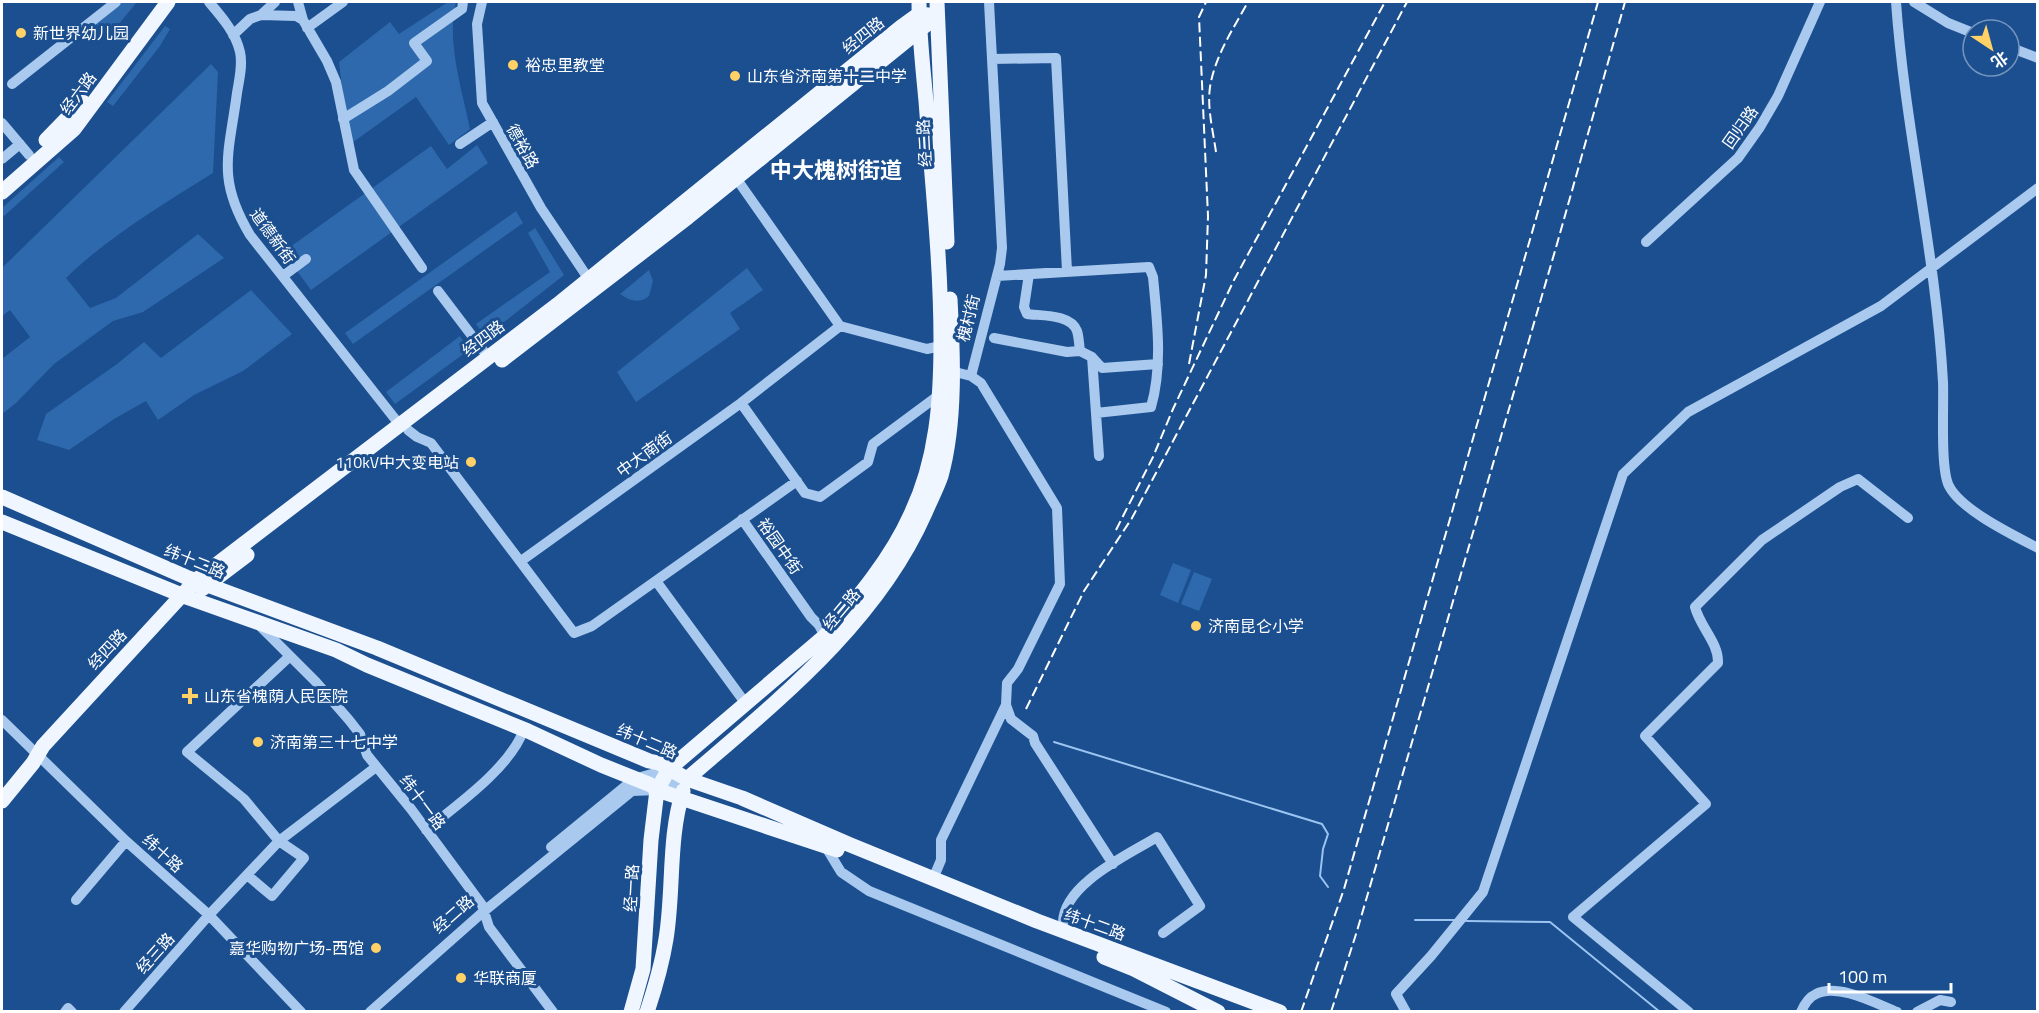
<svg xmlns="http://www.w3.org/2000/svg" width="2039" height="1013" viewBox="0 0 2039 1013" font-family="'Titillium Web','Noto Sans SC',sans-serif">
	<rect width="100%" height="100%" fill="#1b4f8f"/>
	<path fill="#2e69ad" d="M121 2H137L108 37 95 23Z
		M448 2H456C446 42 462 89 470 129L449 145 416 97 349 145 339 62 390 22 399 34Z
		M165 26 170 29 160 46 113 106 107 102Z
		M211 64 218 72 213 173C162 205 108 237 66 278L90 308 116 298 198 234 224 258 143 312 113 321 54 364 16 403 2 414V359L30 337 10 310 2 316V268Z
		M477 145 488 163 311 290 283 252 431 146 447 169Z
		M59 157 64 162 4 216 2 213V208Z
		M516 211 523 223 353 344 345 333Z
		M535 228 564 275 485 337 476 324 550 272 528 233Z
		M747 268 763 290 730 313 740 329 636 402 617 372Z
		M649 270 653 281 649 296C639 304 630 301 620 294Z
		M251 290 292 334 243 371 194 395 158 420 146 401 114 419 69 450 37 440 46 414 117 364 144 342 161 358Z
		M460 336 469 350 395 404 386 392Z
		M1173 563 1191 570 1178 603 1160 595Z
		M1194 572 1212 579 1199 611 1181 604Z"/>
	<g fill="none" stroke-linecap="round" stroke-linejoin="round">
		<path stroke="#9cc4f0" stroke-width="2" d="M1054 742 1322 824 1328 834 1323 849 1320 876 1328 887
			M1415 920H1455
			M1466 921 1550 922 1660 1012"/>
		<path stroke="#a9c9ee" stroke-width="10" d="M209 2C221 16 236 33 240 52 243 65 239 80 237 93 229 154 216 178 250 235L399 424
			M298 2 303 20
			M482 2 477 24 482 103 541 208 592 284
			M1896 2C1905 129 1936 254 1943 382 1944 405 1940 469 1949 486 1961 510 2013 535 2038 548
			M1914 2 1948 23 1973 33
			M261 15 275 2
			M307 28 343 2
			M233 35 250 19 261 15 296 16 303 20 327 61 336 82 354 170 422 268
			M2009 47 2038 58
			M992 59 1056 58 1067 271
			M12 84 116 2
			M343 119 388 91 427 61 414 43 462 9 463 2
			M2 123 29 155
			M460 144 493 122
			M2 159 20 144
			M736 178 840 326
			M1646 242 1738 158 1760 127 1778 96 1820 2
			M1029 274 1024 307 1027 314C1042 316 1071 314 1077 331 1079 337 1079 345 1080 351
			M283 276 306 259
			M997 276 1149 267 1153 277C1157 319 1163 366 1151 407L1096 413
			M438 291 488 357
			M840 326 927 349 936 347 941 349
			M994 338 1067 352 1080 351 1092 357 1102 368 1158 364
			M1092 357 1099 456
			M951 371 971 376 1000 264 1002 248 989 2
			M741 403 805 493 820 497 868 462 873 444 939 395
			M408 430 417 437 431 443 574 633 592 626 797 481
			M742 519 811 617 819 625 825 636
			M521 561 741 403 840 326
			M656 581 746 704
			M259 625 316 682 349 720 360 734 367 755 411 809 482 905 489 927 553 1012
			M1006 705 1011 719 1033 736 1035 743 1113 864
			M2 720 126 841 209 915 301 1012
			M426 830C457 805 511 767 524 729
			M824 844 841 872 869 891 1166 1012
			M551 847 634 779 669 769
			M247 875 272 896 304 858 279 841 244 799 187 752 290 656
			M933 879 941 860V840L1006 705 1007 683 1018 669 1060 584 1057 508 981 383 971 376
			M76 900 126 841
			M1063 923C1063 884 1128 855 1157 837L1200 906 1163 933
			M65 1012 68 1008 72 1012
			M124 1012 209 915 279 841 376 767
			M370 1012 483 912 632 791 657 790 687 779
			M1406 1012 1396 994 1431 956 1483 892 1623 474 1688 412 1881 306 2038 188
			M1689 1012 1573 917 1706 804 1645 736 1718 663C1719 643 1700 627 1695 607L1762 540 1840 487 1858 479 1908 518
			M1801 1012C1804 1005 1809 997 1816 994 1838 983 1875 1003 1897 1012
			M1917 1012 1940 1000 1951 1002"/>
		<path stroke="#f0f6ff" stroke-width="15" d="M937 2 947 242
			M46 140 83 102
			M2 192 74 129 168 2
			M502 360 688 217 937 16
			M2 497 186 577 377 648 649 761 659 763 687 779 742 798 848 844 1037 921 1280 1012
			M2 522 189 598 336 650 367 665 528 731 601 765 651 785 657 790 837 850
			M202 589 247 555
			M687 779C776 702 876 624 925 513 930 501 937 488 941 476 956 422 953 354 950 299
			M2 801 33 763 43 746 195 581 557 305 901 27 919 14 937 16
			M1104 957 1134 969 1218 1012
			M631 1012 643 969 651 840 657 790 669 769 825 636C857 599 891 559 911 514 937 460 941 400 941 341 941 261 932 181 926 101 923 68 919 35 919 2
			M647 1012C655 988 662 964 666 939 674 890 668 838 683 791"/>
		<path stroke="#fff" stroke-width="2" stroke-dasharray="10 4.5" stroke-linecap="butt" d="M1216 152C1213 131 1207 108 1210 87 1215 56 1233 29 1248 2
			M1189 364 1206 275 1208 216 1199 17 1206 2
			M1116 530 1153 457 1173 409 1234 280 1385 2
			M1026 709 1084 591 1132 518 1407 2
			M1301 1012 1344 889 1598 2
			M1331 1012 1357 931 1557 244 1625 2"/>
	</g>
	<g fill="#ffd166" stroke="#1b4f8f" stroke-width="2">
		<circle cx="21" cy="33" r="6"/>
		<circle cx="513" cy="65" r="6"/>
		<circle cx="735" cy="76" r="6"/>
		<circle cx="471" cy="462" r="6"/>
		<circle cx="1196" cy="626" r="6"/>
		<path d="M187 687h6v6h6v6h-6v6h-6v-6h-6v-6h6z"/>
		<circle cx="258" cy="742" r="6"/>
		<circle cx="376" cy="948" r="6"/>
		<circle cx="461" cy="978" r="6"/>
	</g>
	<g text-anchor="middle" stroke-width="6" stroke-linejoin="round" paint-order="stroke">
		<g font-size="16" fill="#fff" stroke="#1b4f8f" text-anchor="start">
			<text x="33" y="39">新世界幼儿园</text>
			<text x="525" y="71">裕忠里教堂</text>
			<text x="747" y="82">山东省济南第十二中学</text>
			<text x="459" y="468" text-anchor="end">110kV中大变电站</text>
			<text x="1208" y="632">济南昆仑小学</text>
			<text x="204" y="702">山东省槐荫人民医院</text>
			<text x="270" y="748">济南第三十七中学</text>
			<text x="364" y="954" text-anchor="end">嘉华购物广场-西馆</text>
			<text x="473" y="984">华联商厦</text>
		</g>
		<g font-size="16" fill="#fff" stroke="#1b4f8f">
			<text transform="translate(863 35) rotate(-39)" y="6">经四路</text>
			<text transform="translate(78 93) rotate(-53)" y="6">经六路</text>
			<text transform="translate(1740 127) rotate(-55)" y="6">回归路</text>
			<text transform="translate(924 143) rotate(-93)" y="6">经二路</text>
			<text transform="translate(523 146) rotate(61)" y="6">德裕路</text>
			<text transform="translate(273 236) rotate(54)" y="6">道德新街</text>
			<text transform="translate(968 318) rotate(-76)" y="6">槐村街</text>
			<text transform="translate(483 338) rotate(-37)" y="6">经四路</text>
			<text transform="translate(644 454) rotate(-36)" y="6">中大南街</text>
			<text transform="translate(780 546) rotate(55)" y="6">裕园中街</text>
			<text transform="translate(195 561) rotate(22)" y="6">纬十二路</text>
			<text transform="translate(841 609) rotate(-50)" y="6">经二路</text>
			<text transform="translate(107 649) rotate(-47)" y="6">经四路</text>
			<text transform="translate(647 741) rotate(23)" y="6">纬十二路</text>
			<text transform="translate(423 802) rotate(53)" y="6">纬十一路</text>
			<text transform="translate(163 853) rotate(42)" y="6">纬十路</text>
			<text transform="translate(631 888) rotate(-87)" y="6">经一路</text>
			<text transform="translate(453 914) rotate(-41)" y="6">经二路</text>
			<text transform="translate(1095 924) rotate(20)" y="6">纬十二路</text>
			<text transform="translate(155 953) rotate(-48)" y="6">经三路</text>
		</g>
		<g font-size="22" font-weight="bold" fill="#fff" stroke="#1b4f8f">
			<text x="836" y="178">中大槐树街道</text>
		</g>
	</g>
	<rect width="2039" height="1013" fill="none" stroke="#ffffff" stroke-width="6"/>
	<g transform="translate(1991 48) rotate(144)"><circle r="28" fill="#1b4f8f" stroke="#7695bc" stroke-width="1.5"/>
	<path d="M0-4.5L10 22L0 15L-10 22Z" fill="#ffd166"/>
	<text y="-9" font-size="16" font-weight="bold" text-anchor="middle" fill="#ffffff">北</text>
	</g>
	<path d="M1829 983v9h122v-9" fill="none" stroke="#ffffff" stroke-width="3"/>
	<text x="1838" y="983" font-size="18" fill="#ffffff" stroke="#1b4f8f" stroke-width="4.5" paint-order="stroke">100 m</text>
</svg>
